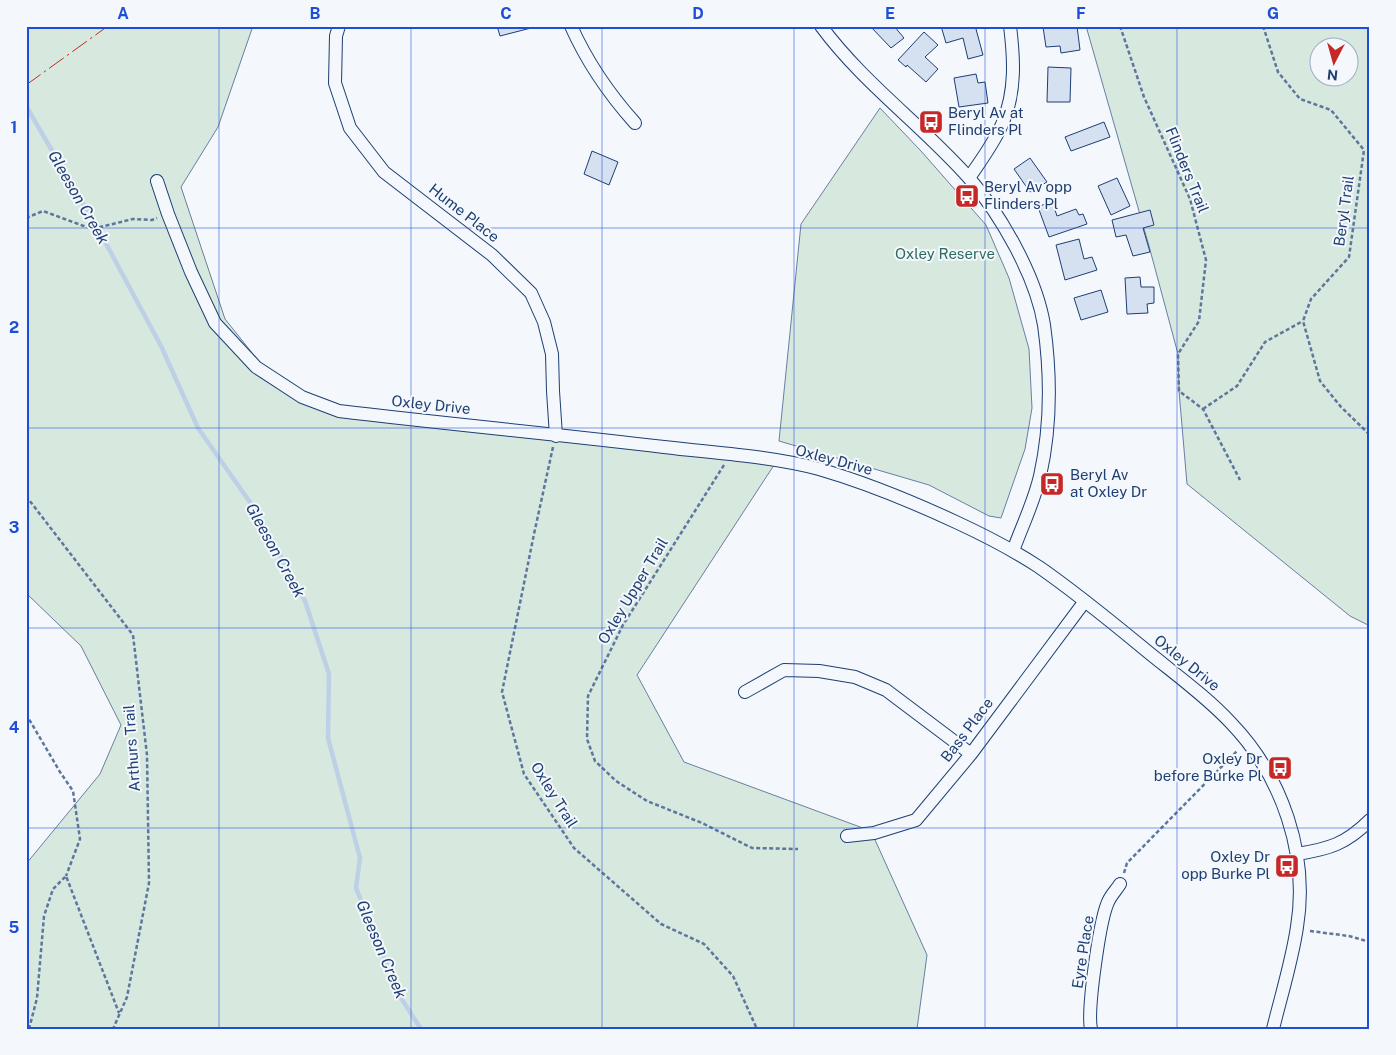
<svg xmlns="http://www.w3.org/2000/svg" width="1396" height="1055" viewBox="0 0 1396 1055" font-family="'Public Sans',sans-serif">
	<rect width="100%" height="100%" fill="#f4f7fb"/>
	<path fill="#d7e8df" stroke="#687fa3" fill-rule="evenodd" d="M26 26H253L218 127 181 187 225 319 265 369 332 411 776 462 637 675 684 762 871 831 927 955 917 1029H26V864L100 774 121 725 81 646 26 593Z
		M1086 26H1370V626L1350 616 1187 484 1179 391 1178 354 1149 246ZM1318 48H1348V78H1318Z
		M880 108 921 151 986 225 1009 278 1029 349 1032 408 1025 449 1001 518 989 516 929 485 779 441 801 224Z"/>
	<g fill="none" stroke-linecap="round" stroke-linejoin="round">
		<path stroke="#bed0e5" stroke-width="4.5" d="M26 106 103 238 161 346 198 428 254 508 305 601 329 674 328 738 360 858 356 888 399 995 421 1029"/>
	</g>
	<path fill="#d5e0f0" stroke="#1d3f73" d="M497 26H530L531 28 500 36Z
		M870 26H894L904 38 891 48Z
		M941 26H980L976 29 983 55 968 59 963 38 946 43Z
		M1077 26 1080 50 1061 53 1060 46 1046 47 1043 27Z
		M924 32 938 45 925 57 938 69 926 82 907 65 906 67 898 60Z
		M1048 67 1071 68 1070 102H1047Z
		M976 74 978 83 985 82 988 103 959 107 954 78Z
		M1104 122 1110 137 1071 151 1065 137Z
		M592 151 618 162 609 185 584 174Z
		M1030 158 1047 182 1030 192 1014 169Z
		M1117 178 1130 206 1111 215 1098 186Z
		M1052 201 1057 216 1076 209 1079 215 1083 214 1087 224 1049 237 1038 207Z
		M1150 210 1154 225 1143 228 1150 252 1133 256 1126 235 1116 237 1112 220Z
		M1079 239 1084 259 1092 257 1097 270 1065 280 1056 245Z
		M1140 277 1141 287H1154V303L1147 304 1148 313 1127 314 1125 278Z
		M1101 290 1108 312 1081 320 1074 298Z"/>
	<g fill="none" stroke-linecap="round" stroke-linejoin="round">
		<defs>
			<path id="street" d="M339 26 336 36 335 83 350 128 384 172 492 255 531 293 544 322 552 354 553 391 556 436
				M571 26C587 62 609 94 635 123
				M821 26C863 83 922 125 969 178 1001 215 1036 276 1044 325 1051 375 1051 427 1040 476 1034 502 1022 526 1013 551
				M969 178C981 160 995 142 1003 122 1016 91 1014 58 1010 26
				M157 181 168 214 191 272 215 323 256 367 302 397 339 411C447 424 556 434 664 447 713 453 771 456 819 469 867 483 913 502 958 523 986 536 1013 550 1039 567 1075 592 1108 619 1142 647 1172 672 1205 695 1231 723 1282 776 1309 854 1297 927 1292 961 1281 996 1273 1029
				M745 692 784 670 819 671 855 677 886 690 971 754
				M847 836 874 833 916 820 971 754 1085 601
				M1297 854C1329 849 1346 844 1370 820
				M1091 1029C1087 1010 1100 916 1109 900 1112 894 1117 889 1120 884"/>
		</defs>
		<use href="#street" stroke="#1d3f73" stroke-width="14"/>
		<path stroke="#5e769c" stroke-width="2.5" stroke-dasharray="4 2.5" stroke-linecap="butt" d="M1120 26 1144 97 1190 199 1206 260 1199 321 1178 354 1179 391 1203 409 1240 480
			M1263 26 1278 72 1300 99 1331 110 1364 150 1349 257 1311 299 1303 321 1320 381 1341 407 1370 435
			M26 218 43 211 92 229 133 219 152 220 157 218
			M1203 409 1237 386 1265 342 1303 321
			M553 447 534 534 502 692 524 774 574 848 661 924 704 944 733 976 757 1029
			M724 465 623 625 588 696 587 739 595 761 616 781 647 801 702 823 752 848 798 849
			M26 496 133 635 147 755 149 883 127 997 113 1029
			M26 714 60 772 73 791 80 839 66 876
			M1124 873 1127 863 1238 750
			M1310 931 1349 936 1370 942
			M29 1029 37 998 44 916 53 889 66 876 119 1013"/>
		<use href="#street" stroke="#f4f7fb" stroke-width="12"/>
		<path stroke="#c62828" stroke-width="1" stroke-dasharray="18 4 2.5 4" stroke-linecap="butt" d="M26 85 108 26"/>
	</g>
	<path fill="none" stroke="#1d4ed8" stroke-width="1" stroke-opacity="0.55" d="M219 26V1029M411 26V1029M602 26V1029M794 26V1029M985 26V1029M1177 26V1029M26 228H1370M26 428H1370M26 628H1370M26 828H1370"/>
	<defs>
		<symbol id="bus-square" viewBox="-11 -11 22 22"><rect x="-9" y="-9" width="18" height="18" rx="4" fill="#c62828" stroke="#f4f7fb"/><path d="M-5-6H5V4H4V6H2V4H-2V6H-4V4H-5ZM-3.5-4V0h7V-4ZM-3.5 1.2v1.5H-2V1.2ZM2 1.2v1.5H3.5V1.2Z" fill="#fff"/></symbol>
	</defs>
	<g fill-rule="evenodd">
		<use href="#bus-square" x="917" y="108" width="28" height="28"/>
		<use href="#bus-square" x="953" y="182" width="28" height="28"/>
		<use href="#bus-square" x="1038" y="470" width="28" height="28"/>
		<use href="#bus-square" x="1266" y="754" width="28" height="28"/>
		<use href="#bus-square" x="1273" y="852" width="28" height="28"/>
	</g>
	<g text-anchor="middle" stroke-width="4" stroke-linejoin="round" paint-order="stroke">
		<g font-size="15" fill="#1d3f73" stroke="#f4f7fb" text-anchor="start">
			<text x="948" y="118">Beryl Av at<tspan x="948" dy="17">Flinders Pl</tspan></text>
			<text x="984" y="192">Beryl Av opp<tspan x="984" dy="17">Flinders Pl</tspan></text>
			<text x="1070" y="480">Beryl Av<tspan x="1070" dy="17">at Oxley Dr</tspan></text>
			<text x="1262" y="764" text-anchor="end">Oxley Dr<tspan x="1262" dy="17">before Burke Pl</tspan></text>
			<text x="1270" y="862" text-anchor="end">Oxley Dr<tspan x="1270" dy="17">opp Burke Pl</tspan></text>
		</g>
		<g font-size="15" fill="#1d3f73" stroke="#f4f7fb">
			<text transform="translate(1187 170) rotate(68)" y="5">Flinders Trail</text>
			<text transform="translate(1344 211) rotate(-82)" y="5">Beryl Trail</text>
			<text transform="translate(464 213) rotate(38)" y="5">Hume Place</text>
			<text transform="translate(431 405) rotate(6)" y="5">Oxley Drive</text>
			<text transform="translate(834 460) rotate(15)" y="5">Oxley Drive</text>
			<text transform="translate(633 591) rotate(-59)" y="5">Oxley Upper Trail</text>
			<text transform="translate(1187 663) rotate(39)" y="5">Oxley Drive</text>
			<text transform="translate(967 730) rotate(-53)" y="5">Bass Place</text>
			<text transform="translate(132 748) rotate(-94)" y="5">Arthurs Trail</text>
			<text transform="translate(554 795) rotate(58)" y="5">Oxley Trail</text>
			<text transform="translate(1083 952) rotate(-81)" y="5">Eyre Place</text>
		</g>
		<g font-size="15" fill="#2c6c60" stroke="#f4f7fb">
			<text x="945" y="259">Oxley Reserve</text>
		</g>
		<g font-size="16" font-style="italic" fill="#1d3f73" stroke="#f4f7fb">
			<text transform="translate(79 197) rotate(60)" y="6">Gleeson Creek</text>
			<text transform="translate(276 550) rotate(61)" y="6">Gleeson Creek</text>
			<text transform="translate(382 949) rotate(67)" y="6">Gleeson Creek</text>
		</g>
	</g>
	<rect width="1396" height="1055" fill="none" stroke="#f4f7fb" stroke-width="55"/>
	<g transform="translate(1334 62) rotate(186)"><circle r="24" fill="#f4f7fb" stroke="#9eadc5"/>
	<path d="M0-4L9 19L0 12L-9 19Z" fill="#c62828"/>
	<text y="-8" font-size="14" font-weight="bold" text-anchor="middle" fill="#1d3f73">N</text>
	</g>
	<rect x="28" y="28" width="1340" height="1000" fill="none" stroke="#1d4ed8" stroke-width="2"/>
	<g font-size="16" text-anchor="middle" font-weight="bold" fill="#1d4ed8">
		<text x="123" y="19">A</text>
		<text x="315" y="19">B</text>
		<text x="506" y="19">C</text>
		<text x="698" y="19">D</text>
		<text x="890" y="19">E</text>
		<text x="1081" y="19">F</text>
		<text x="1273" y="19">G</text>
		<text x="14" y="133">1</text>
		<text x="14" y="333">2</text>
		<text x="14" y="533">3</text>
		<text x="14" y="733">4</text>
		<text x="14" y="933">5</text>
	</g>
</svg>
